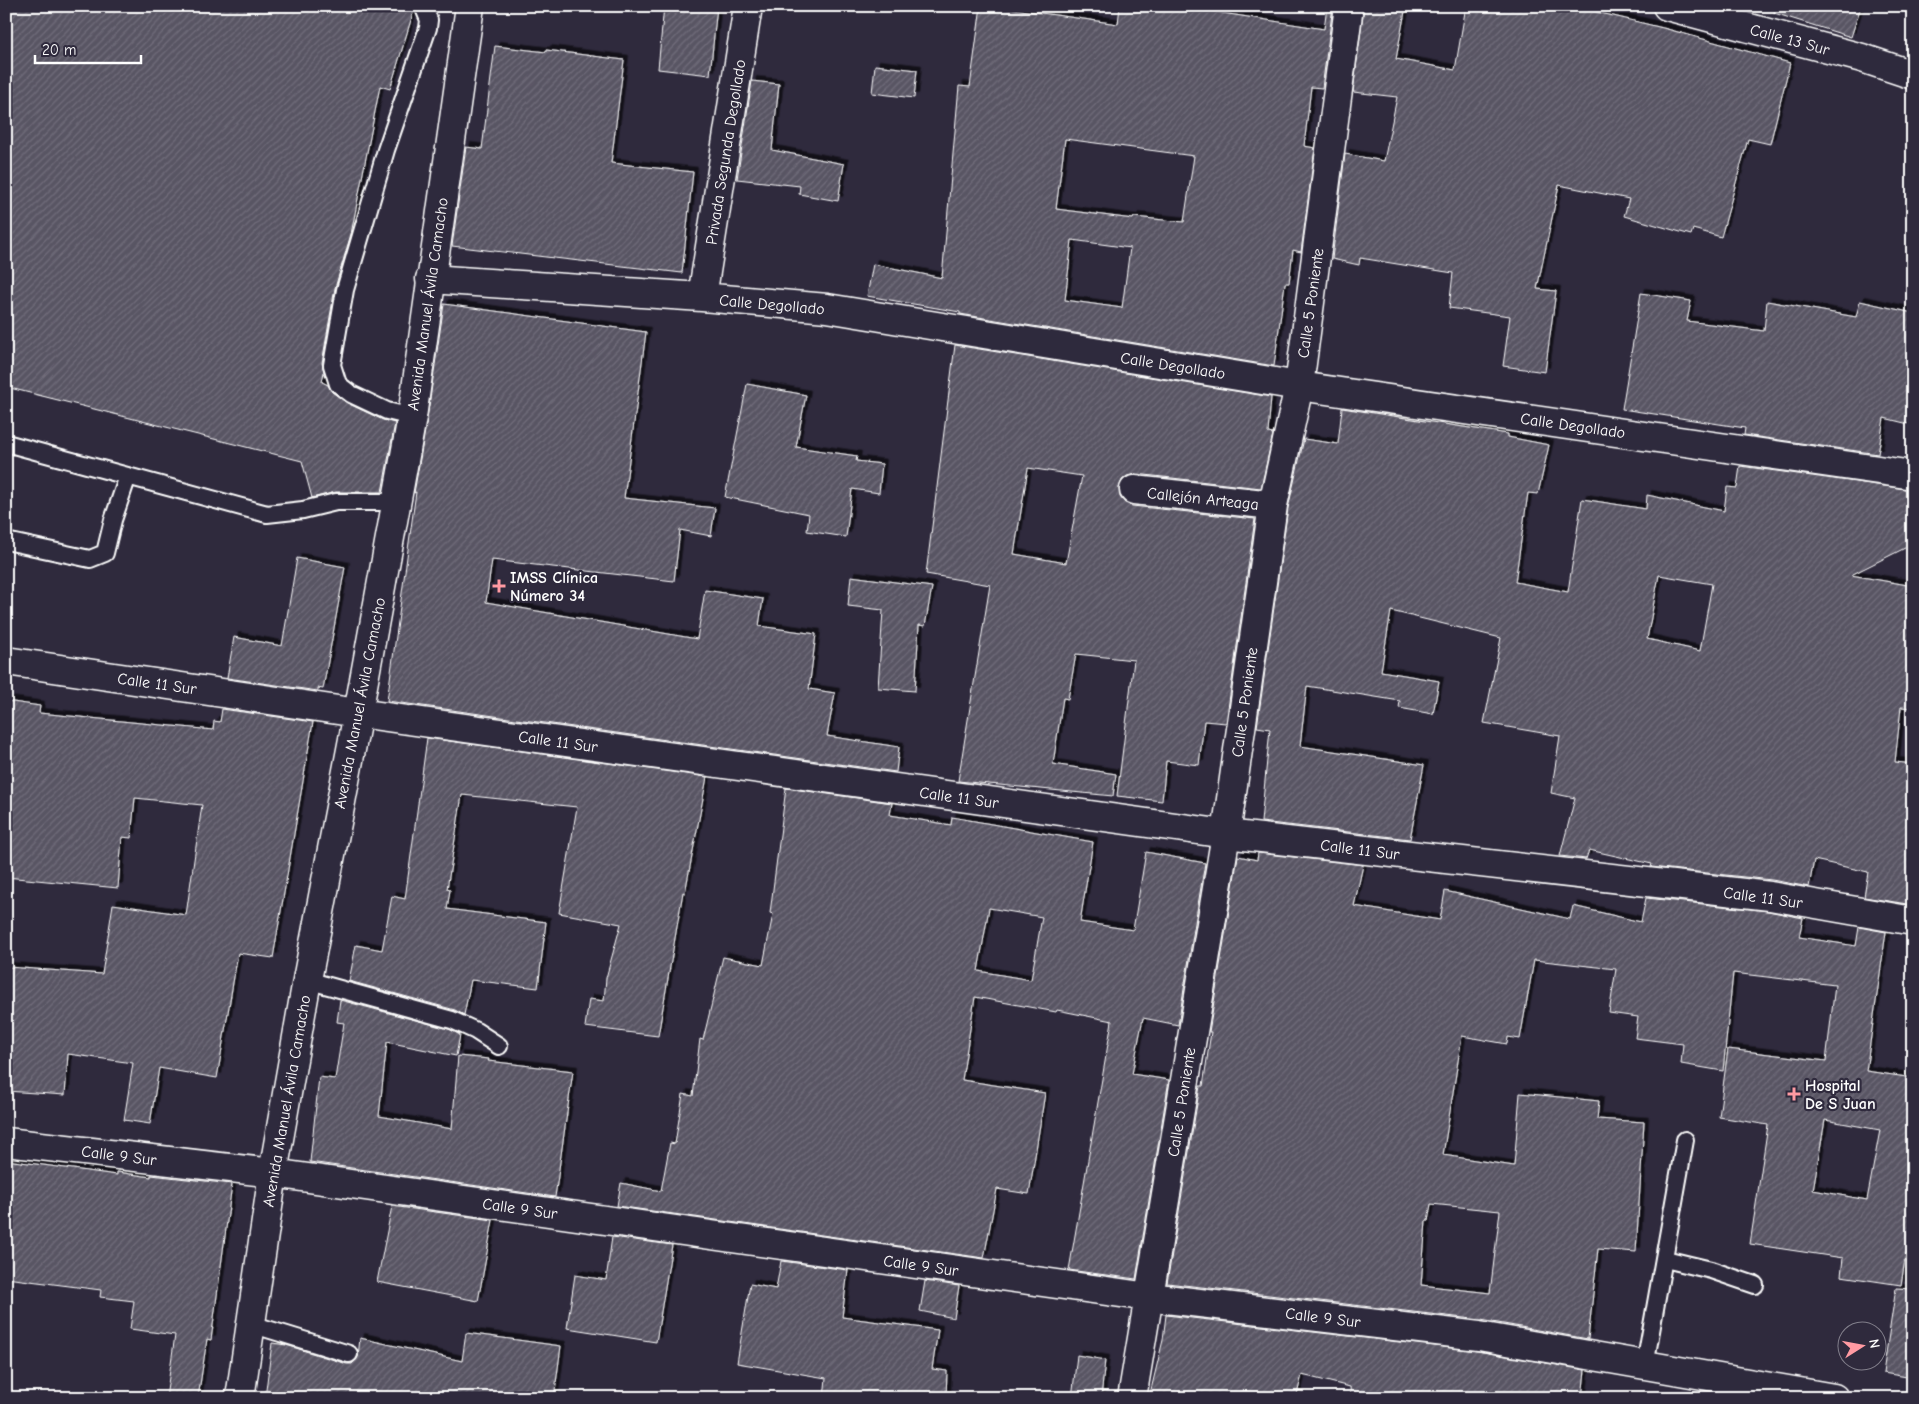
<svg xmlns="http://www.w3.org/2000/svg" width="1919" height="1404" viewBox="0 0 1919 1404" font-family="'Comic Neue',sans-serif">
	<defs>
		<pattern id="building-hatch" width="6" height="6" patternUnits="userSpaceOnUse" patternTransform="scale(1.25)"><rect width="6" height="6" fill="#595564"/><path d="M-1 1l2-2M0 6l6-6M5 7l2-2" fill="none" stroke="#726e7b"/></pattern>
		<filter id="shadow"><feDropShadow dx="4.5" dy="-4.5" stdDeviation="0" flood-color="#0009"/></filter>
	</defs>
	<rect width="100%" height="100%" fill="#2f2a3d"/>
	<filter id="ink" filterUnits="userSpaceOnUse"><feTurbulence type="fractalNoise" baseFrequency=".02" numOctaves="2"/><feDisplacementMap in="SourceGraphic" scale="10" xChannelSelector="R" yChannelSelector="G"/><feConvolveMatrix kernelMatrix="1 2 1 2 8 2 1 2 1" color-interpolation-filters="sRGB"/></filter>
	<g filter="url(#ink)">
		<path fill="url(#building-hatch)" stroke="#fff" fill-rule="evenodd" filter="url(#shadow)" d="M6 6H413L414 10 390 89 380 86 351 234 335 288 322 363 324 372 322 382 328 385 332 392 347 403 383 420 395 423 382 492H336L312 498 302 461 6 387Z
			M664 6H717L710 75 658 69Z
			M981 6H993L1118 24 1120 6H1178L1324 29 1327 6H1333L1322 88 1311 87 1304 146 1315 148 1301 252 1293 250 1289 283H1285L1274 366 960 314V312L867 296 873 264 942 278 959 86 970 87ZM1065 139 1194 156 1184 222 1134 217 1133 219 1056 209ZM1072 240 1130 248 1122 308 1065 300Z
			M1364 6H1406L1396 59 1455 70 1466 6H1572L1667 29 1790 63 1770 144 1748 139 1721 237 1693 229 1691 235 1624 216 1629 199 1559 185 1537 289 1556 291 1545 372 1503 366 1510 316 1449 308 1453 273 1360 258 1359 265 1332 259 1345 154 1384 161 1397 97 1353 92Z
			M1775 6H1861L1851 37 1774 13Z
			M495 46 546 52V50L624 60 611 163 693 172 682 273 452 246 466 147 482 149Z
			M875 65 917 70 914 98 872 93Z
			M752 81 779 84 772 150 844 164 838 201 799 194 800 186 737 179Z
			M1641 293 1691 301 1687 321 1764 331 1767 301 1856 317 1860 301 1913 313V425L1884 418 1878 454 1744 435 1745 428 1622 409Z
			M444 304 646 332 624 498 715 508 711 536 680 530 674 581 492 560 486 602 697 639 705 590 763 599 759 626 816 634 809 689 835 693 827 736 899 747 896 772 387 701 416 492 414 493 427 419Z
			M955 345 1271 397 1268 433 1273 434 1261 488 1136 474 1127 476 1122 480 1119 488 1120 497 1125 503 1132 506 1255 519 1226 723 1204 721 1199 765 1166 761 1162 801 1117 796 1134 660 1076 654 1068 699 1063 698 1053 764 1116 774 1113 796 958 781 990 585 926 574ZM1028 468 1082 476 1066 563 1014 554Z
			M747 384 806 395 796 447 857 456 856 461 882 464 879 493 852 489 846 537 807 531 809 514 725 497Z
			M1342 408 1508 434V437L1549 445 1538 494 1528 493 1515 582 1568 592 1582 499 1646 509 1647 495 1724 511 1727 487 1737 488 1740 466 1913 490V544L1851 575 1913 586V637L1907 667H1913V708L1901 707 1895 762 1913 764V905L1864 897 1868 872 1814 860 1809 887 1772 880 1651 867 1652 864 1589 850 1586 859 1560 856 1575 798 1551 793 1560 736 1484 723 1501 638 1391 611 1381 671 1439 681 1433 714 1399 708 1400 701 1307 686 1300 746 1424 765 1410 839 1261 822 1270 729 1257 727 1288 508 1304 439 1338 444ZM1659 575 1712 584 1700 651 1647 639Z
			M297 558 345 567 323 689 318 688V691L227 678 234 637 282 646Z
			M851 576 932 587 925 626 919 625 915 691 878 688 883 610 848 606Z
			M6 701 40 706 39 713 213 730 214 721 220 722 222 709 313 722 273 958 238 953 217 1078 159 1068 150 1124 124 1120 133 1063 68 1054 65 1095 6 1091 10 1024H6L8 967 102 974 113 904 186 915 202 805 135 798 131 838 122 837 118 888 6 877Z
			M427 738 707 777 685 893 683 892 658 1036 585 1027 589 999 604 1001 606 978 621 924 559 913 577 807 462 795 447 889 450 890 447 909 546 922 538 988 471 980 464 1015 455 1010 349 981 356 945 382 950 392 896 405 899Z
			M786 788 892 803 890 815 951 825 952 817 1093 842 1080 922 1133 930 1146 852 1205 863 1178 1025 1143 1018 1132 1074 1169 1080 1136 1279 1069 1270 1112 1021 1057 1010 1056 1012 975 997 962 1080 1045 1093 1029 1194 997 1189 984 1258 617 1206 621 1183 661 1191 670 1143 675 1144 683 1094 693 1096 700 1039 703 1040 723 957 763 965 773 914 770 913ZM989 908 1042 917 1031 980 978 971Z
			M1258 853 1363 865 1354 906 1440 920 1445 891 1570 919 1573 906 1641 922 1646 898 1768 911 1803 918 1799 937 1856 946 1859 927 1886 932 1866 1071 1913 1078V1254L1906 1253 1901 1285 1841 1276 1843 1258 1750 1244 1768 1125 1719 1117 1728 1049 1826 1061 1835 985 1733 973 1723 1071 1681 1064 1683 1044 1635 1038 1638 1017 1609 1013 1616 969 1534 960 1520 1039 1508 1037 1507 1044 1462 1036 1443 1155 1514 1166 1520 1093 1599 1101 1597 1119 1644 1122 1636 1252 1598 1249 1588 1339 1481 1320 1167 1283 1200 1086H1203L1211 1032H1209L1238 856 1257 860ZM1825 1120 1880 1130 1867 1200 1813 1190ZM1431 1204 1500 1211 1490 1293 1421 1285 1426 1221H1428Z
			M340 1000 449 1029 460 1035 456 1056 387 1042 379 1116 452 1129 458 1056 489 1059 488 1061 573 1071 555 1197 310 1162 319 1077 335 1079 344 1023 337 1022Z
			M6 1160 117 1175V1172L151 1177V1175L232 1184 211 1340 207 1339 198 1398H166L175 1335 130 1329 134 1301 100 1297 101 1290 6 1278Z
			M392 1206 493 1220 478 1301 377 1282Z
			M612 1237 672 1245 656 1342 567 1328 575 1275 606 1280Z
			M781 1261 848 1270 842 1317 938 1330 932 1369 947 1371 946 1398H824L826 1378 737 1363 750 1284 776 1289Z
			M925 1281 959 1286 954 1318 920 1311Z
			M1896 1288 1913 1289V1378L1883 1373Z
			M1166 1315 1477 1351 1585 1370 1582 1398H1351L1350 1387 1302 1375 1296 1398H1149L1163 1340Z
			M466 1333 561 1346 554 1398H265L272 1343 286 1345 347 1364H352L358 1357 360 1338 462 1361Z
			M1077 1355 1105 1360 1101 1398H1072Z"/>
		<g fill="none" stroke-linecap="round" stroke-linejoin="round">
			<defs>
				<path id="service" d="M412 417 387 411 351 394 338 384 332 365 345 290 386 150 428 28 429 20 423 6
					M6 443 267 514 303 510 336 502H396
					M6 541 90 559 105 553 113 520 128 476
					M307 980 452 1020 476 1031 499 1046
					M1665 1259 1711 1270 1755 1285
					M251 1324 349 1354
					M1645 1365 1685 1140"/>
				<path id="minor" d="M1667 6 1862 58 1913 75
					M430 279 702 297 827 308 1299 386 1913 475
					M702 297 748 6
					M1134 490 1273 505
					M6 1142 273 1173 1149 1297 1479 1336 1834 1398
					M1132 1398 1226 834 1273 505 1299 386 1349 6"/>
				<path id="tertiary" d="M6 661 358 713 1226 834 1770 896 1913 921"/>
				<path id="secondary" d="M240 1398 273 1173 307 980 358 713 412 417 470 6"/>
			</defs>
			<use href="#service" stroke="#fff" stroke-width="20"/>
			<use href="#minor" stroke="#fff" stroke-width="31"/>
			<use href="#tertiary" stroke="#fff" stroke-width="31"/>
			<use href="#secondary" stroke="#fff" stroke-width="31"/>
			<use href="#service" stroke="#2f2a3d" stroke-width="16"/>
			<use href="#minor" stroke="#2f2a3d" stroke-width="28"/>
			<use href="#tertiary" stroke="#2f2a3d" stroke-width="28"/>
			<use href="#secondary" stroke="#2f2a3d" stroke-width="28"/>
		</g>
	</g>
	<g fill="#ff9aa2" stroke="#2f2a3d" stroke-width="2">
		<path d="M496.5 578.5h5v5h5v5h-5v5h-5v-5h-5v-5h5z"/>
		<path d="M1791.5 1086.5h5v5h5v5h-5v5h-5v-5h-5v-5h5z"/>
	</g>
	<g text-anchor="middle" stroke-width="4.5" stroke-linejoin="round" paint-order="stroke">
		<g font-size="16" fill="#fff" stroke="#2f2a3d">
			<text transform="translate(1790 39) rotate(15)" y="6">Calle 13 Sur</text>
			<text transform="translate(725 152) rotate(-81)" y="6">Privada Segunda Degollado</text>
			<text transform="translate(1310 303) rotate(-82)" y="6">Calle 5 Poniente</text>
			<text transform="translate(427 304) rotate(-82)" y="6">Avenida Manuel Ávila Camacho</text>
			<text transform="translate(772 304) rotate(5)" y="6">Calle Degollado</text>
			<text transform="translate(1173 365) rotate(9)" y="6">Calle Degollado</text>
			<text transform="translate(1573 425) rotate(8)" y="6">Calle Degollado</text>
			<text transform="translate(1203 498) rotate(6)" y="6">Callejón Arteaga</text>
			<text transform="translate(157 683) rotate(8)" y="6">Calle 11 Sur</text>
			<text transform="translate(1244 702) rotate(-82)" y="6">Calle 5 Poniente</text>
			<text transform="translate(359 703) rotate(-79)" y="6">Avenida Manuel Ávila Camacho</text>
			<text transform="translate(558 741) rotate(8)" y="6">Calle 11 Sur</text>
			<text transform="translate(959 797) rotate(8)" y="6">Calle 11 Sur</text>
			<text transform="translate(1360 849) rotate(7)" y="6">Calle 11 Sur</text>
			<text transform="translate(1763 897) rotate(8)" y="6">Calle 11 Sur</text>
			<text transform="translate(286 1101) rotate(-80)" y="6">Avenida Manuel Ávila Camacho</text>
			<text transform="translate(1181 1102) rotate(-81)" y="6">Calle 5 Poniente</text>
			<text transform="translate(119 1155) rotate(7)" y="6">Calle 9 Sur</text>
			<text transform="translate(520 1208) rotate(8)" y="6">Calle 9 Sur</text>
			<text transform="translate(921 1265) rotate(8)" y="6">Calle 9 Sur</text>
			<text transform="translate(1323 1317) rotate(7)" y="6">Calle 9 Sur</text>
		</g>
		<g font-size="16" font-weight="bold" fill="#fff" stroke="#2f2a3d" text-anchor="start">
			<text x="510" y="583">IMSS Clínica<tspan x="510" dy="18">Número 34</tspan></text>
			<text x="1805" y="1091">Hospital<tspan x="1805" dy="18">De S Juan</tspan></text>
		</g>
	</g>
	<rect width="1919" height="1404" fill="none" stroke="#2f2a3d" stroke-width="25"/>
	<rect x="12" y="12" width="1894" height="1379" fill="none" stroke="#fff" stroke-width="2" filter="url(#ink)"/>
	<g transform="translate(1862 1346) rotate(79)"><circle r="24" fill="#2f2a3d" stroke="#827f8b"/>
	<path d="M0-4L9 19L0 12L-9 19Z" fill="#ff9aa2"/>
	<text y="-8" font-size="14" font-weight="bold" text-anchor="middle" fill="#ffffff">N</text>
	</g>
	<path d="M35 55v8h106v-8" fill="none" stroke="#ffffff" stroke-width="2.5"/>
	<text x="42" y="55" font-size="15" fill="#ffffff" stroke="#2f2a3d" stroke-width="4" paint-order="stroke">20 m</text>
</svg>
